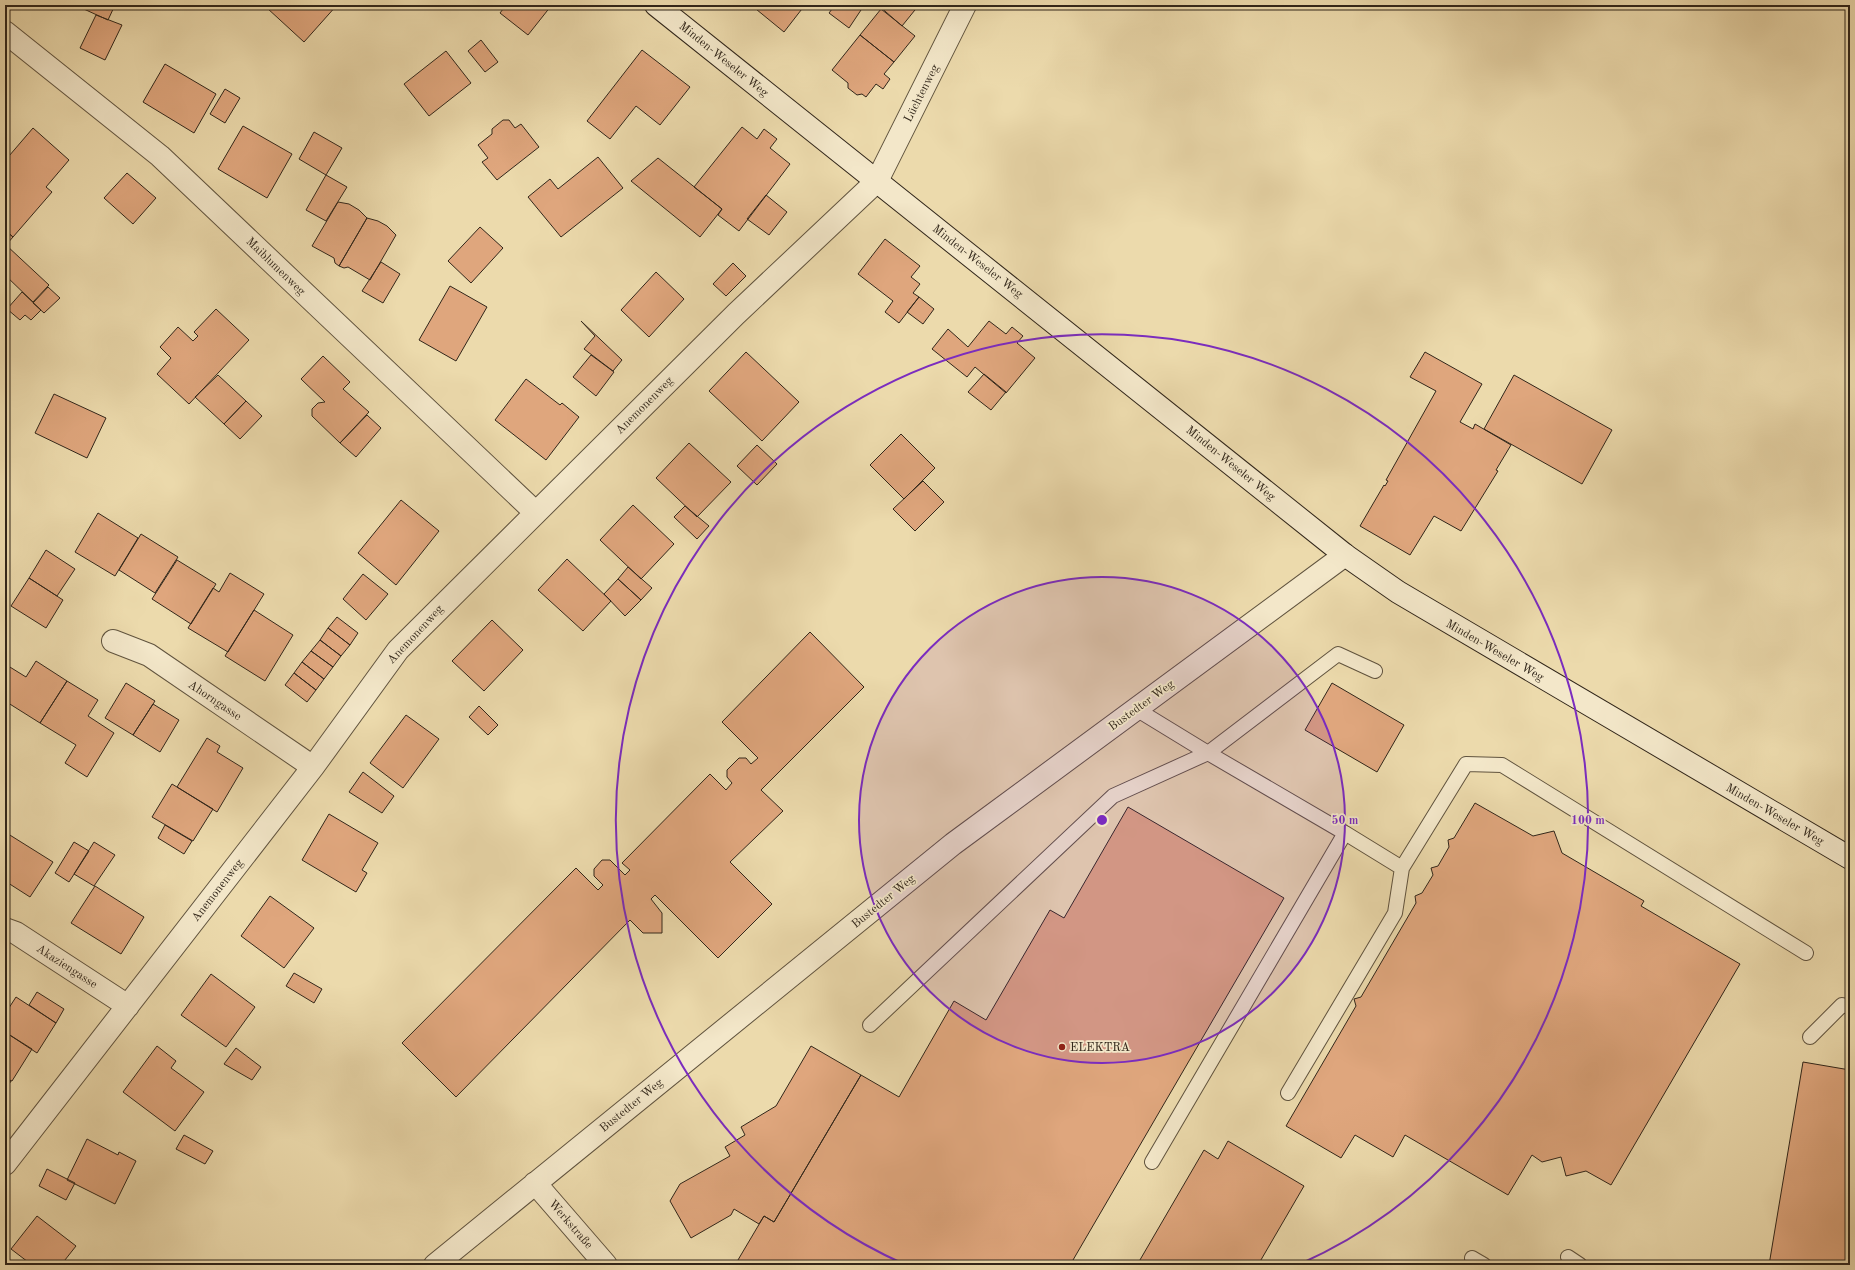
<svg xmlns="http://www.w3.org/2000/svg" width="1855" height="1270" viewBox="0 0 1855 1270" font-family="'Old Standard TT',serif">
	<rect width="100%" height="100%" fill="#ecdaac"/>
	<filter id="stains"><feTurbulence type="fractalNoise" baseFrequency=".005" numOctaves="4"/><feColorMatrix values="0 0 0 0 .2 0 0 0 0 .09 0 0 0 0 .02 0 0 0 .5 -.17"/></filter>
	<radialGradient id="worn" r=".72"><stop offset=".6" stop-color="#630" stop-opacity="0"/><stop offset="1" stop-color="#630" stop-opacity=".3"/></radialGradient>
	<path fill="#dfa67d" stroke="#31261a" d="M75 5H115L108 20Z
		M270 5H337L304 42 267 8Z
		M506 5H549L551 6 528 35 500 13Z
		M751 5H805L784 32Z
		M835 5H854L861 10 849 28 829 13Z
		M878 5H919L902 26Z
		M881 9 915 36 894 62 860 35Z
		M96 15 122 25 105 60 80 48Z
		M860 35 894 62 884 74 890 79 883 89 876 84 866 97 862 94 857 95 848 88V83L832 70Z
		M481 40 498 62 485 72 468 51Z
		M642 50 690 87 660 125 636 106 610 139 587 121Z
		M446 51 471 83 429 116 404 84Z
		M165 64 216 94 194 133 143 102Z
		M225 89 240 98 225 123 210 114Z
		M503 120H509L515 128 521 124 539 147 497 180 482 162 488 158 478 145 492 134V129Z
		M243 126 292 154 267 198 218 169Z
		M742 127 757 139 764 129 777 139 770 148 790 164 739 231 718 215 722 209 694 187Z
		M33 128 69 160 46 187 52 192 13 237 5 230V156L7 154 9 156Z
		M314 132 342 148 326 175 299 159Z
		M598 157 623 188 561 237 528 197 550 179 558 189Z
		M658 158 722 209 700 237 631 181Z
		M127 173 156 198 133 224 104 198Z
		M326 175 347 187 326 221 306 210Z
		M766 195 787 212 769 235 747 219Z
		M338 202 349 204 359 210 367 218 339 266 335 263 334 258 312 246Z
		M367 218 378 221 387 226 396 235 370 280 348 267 344 268 339 266Z
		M480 227 503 248 471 283 448 261Z
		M5 230 13 237 6 245 49 285 33 302 5 275Z
		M885 239 920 266 911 277 920 284 913 293 919 297 899 323 885 312 893 301 858 274Z
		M381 262 400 274 383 303 362 291Z
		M733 263 746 276 726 296 713 284Z
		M656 272 684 299 649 337 621 310Z
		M450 286 487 307 456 361 419 340Z
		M48 287 60 298 44 313 33 303Z
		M22 292 41 310 31 320 25 315 20 320 7 309Z
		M919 297 934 309 923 324 907 312Z
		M216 309 249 340 189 404 157 374 171 358 160 347 178 327 193 341 198 336 194 332Z
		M581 321 622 360 613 371 584 349 595 336Z
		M989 321 1006 334 1012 327 1023 336 1017 343 1035 358 1006 393 975 367 967 377 932 349 948 329 968 347Z
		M746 352 799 402 762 441 709 391Z
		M1425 352 1482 384 1460 422 1473 429 1475 424 1511 445 1496 470 1498 471 1461 531 1434 516 1410 555 1360 526 1384 485 1385 486 1388 481 1386 480 1436 391 1410 377Z
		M591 355 614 372 596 396 573 377Z
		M323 356 350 382 343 389 369 412 340 443 312 416V409L318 403 325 402 301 379Z
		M984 374 1006 392 991 410 968 392Z
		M218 375 246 401 224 424 195 397Z
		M1514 375 1612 430 1582 484 1484 429Z
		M526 379 560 405 562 403 579 417 546 460 495 420Z
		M54 394 106 418 87 458 35 433Z
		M246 401 262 416 240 439 224 424Z
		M367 415 381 428 356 457 340 443Z
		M901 434 935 468 904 499 870 465Z
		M689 443 731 482 697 517 656 478Z
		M757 445 777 464 757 485 737 466Z
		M923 481 944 502 915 531 893 509Z
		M401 500 439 531 396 585 358 553Z
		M633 505 674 544 641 579 600 540Z
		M685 506 709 526 697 539 674 517Z
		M98 513 138 538 115 576 75 552Z
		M141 534 178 557 155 593 119 570Z
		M46 550 75 569 57 596 29 578Z
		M567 559 611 601 583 631 538 590Z
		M177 560 216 584 191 624 152 599Z
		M628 567 652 588 641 600 618 579Z
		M230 573 264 594 228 652 188 628 213 588 219 592Z
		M363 574 388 594 366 620 343 599Z
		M29 578 63 600 46 628 11 606Z
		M618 579 641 600 625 616 604 594Z
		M254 610 293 635 265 681 225 656Z
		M337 617 358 633 350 645 328 628Z
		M492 620 523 650 484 691 452 661Z
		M328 628 350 645 341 656 320 640Z
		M810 632 864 687 761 790 783 811 730 862 772 904 718 958 655 895 651 899 662 913V933H643L630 920 456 1097 402 1043 576 868 598 890 603 885 594 876V869L602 860H610L625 875 630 870 622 863 710 774 726 790 732 783 727 777V770L739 758H746L751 764 758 758 722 722Z
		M320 640 341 656 333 667 311 651Z
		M311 651 333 667 324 679 302 662Z
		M36 661 67 681 40 723 5 701V664L26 677Z
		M302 662 324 679 316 690 294 673Z
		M294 673 316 690 307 702 285 685Z
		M67 681 98 700 88 716 114 733 87 777 65 763 76 745 40 723Z
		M126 683 155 701 133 735 105 718Z
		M1332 683 1404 725 1377 772 1305 730Z
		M153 704 179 720 160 752 133 735Z
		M479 706 498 725 488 735 469 717Z
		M406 715 439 739 403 788 370 763Z
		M207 738 220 746 217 752 243 768 217 812 177 787Z
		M363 772 394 796 382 813 349 792Z
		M172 784 213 809 193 841 152 817Z
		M1475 803 1533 836 1554 831 1562 853 1644 901 1641 906 1740 964 1611 1185 1586 1171 1566 1176 1561 1157 1542 1162 1532 1155 1508 1195 1405 1135 1393 1157 1355 1135 1341 1158 1286 1126 1356 1006 1354 999 1361 997 1416 903 1415 896 1422 893 1433 875 1431 868 1438 866 1449 847 1448 840 1454 838Z
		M1128 807 1284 898 1073 1260 1082 1265H735L764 1216 774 1222 861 1075 899 1097 954 1001 986 1020 1050 910 1064 918Z
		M329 814 378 843 362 870 367 873 356 892 302 860Z
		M165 825 192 841 184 854 158 838Z
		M5 832 53 862 30 897 5 881Z
		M74 842 89 851 69 882 55 873Z
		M94 842 115 855 94 886 74 874Z
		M95 886 144 917 121 954 71 923Z
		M270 896 314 928 284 968 241 936Z
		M294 973 322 989 314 1003 286 986Z
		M211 974 255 1007 226 1047 181 1015Z
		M37 992 64 1009 56 1023 29 1005Z
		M16 997 56 1023 37 1053 5 1032V1014Z
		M5 1032 32 1049 12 1081 5 1078Z
		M157 1046 176 1061 171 1068 204 1092 175 1131 123 1092Z
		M811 1046 861 1075 774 1222 764 1216 759 1224 734 1209 731 1215 691 1238 670 1201 680 1184 730 1156 725 1147 745 1135 741 1127 776 1106Z
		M236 1048 261 1067 252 1080 224 1064Z
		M1803 1062 1850 1070V1265H1769Z
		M5 1078 11 1081 5 1091Z
		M184 1135 213 1151 205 1164 176 1149Z
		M87 1139 118 1155 119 1152 136 1161 115 1204 67 1180Z
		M1228 1141 1304 1186 1258 1265H1137L1204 1150 1218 1159Z
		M47 1169 75 1183 66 1200 39 1186Z
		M37 1216 76 1246 61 1265H32L11 1249Z"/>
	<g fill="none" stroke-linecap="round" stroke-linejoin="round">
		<defs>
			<path id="lane" d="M1136 709 1208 753 1345 833 1152 1162
				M1345 833 1402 868 1466 764 1502 765 1806 953
				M870 1025 1113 796 1208 753 1338 654 1375 671
				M1810 1037 1842 1005 1850 1007
				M1288 1093 1395 913 1402 868
				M1568 1257 1580 1265
				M1472 1258 1484 1265"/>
			<path id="street" d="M5 32 160 156 535 512
				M113 641 149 655 313 767
				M5 929 16 933 128 1006
				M5 1164 313 767 398 650 736 314 877 181 965 5
				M535 1183 606 1265
				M435 1265 953 844 1345 555"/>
			<path id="secondary" d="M656 5 1345 555 1398 592 1850 858"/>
		</defs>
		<use href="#lane" stroke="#60533e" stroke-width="16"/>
		<use href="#street" stroke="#60533e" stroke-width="24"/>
		<use href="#secondary" stroke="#31261a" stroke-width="24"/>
		<use href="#lane" stroke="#f3e7c9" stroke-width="14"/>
		<use href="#street" stroke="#f3e7c9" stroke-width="22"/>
		<use href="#secondary" stroke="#f3e7c9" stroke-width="22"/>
	</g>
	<circle cx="1102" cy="820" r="243" fill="#7b2cbf" fill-opacity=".12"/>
	<g fill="none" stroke="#7b2cbf" stroke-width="2">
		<circle cx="1102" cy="820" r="243"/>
		<path d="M904 1264A486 486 0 1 1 1300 1264"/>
	</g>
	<circle fill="#8f2418" stroke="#f3e7c9" stroke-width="1.5" cx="1062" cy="1047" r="4"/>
	<g text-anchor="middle" stroke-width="3.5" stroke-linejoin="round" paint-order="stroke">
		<g font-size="12" fill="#31261a" stroke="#f3e7c9">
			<text transform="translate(724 59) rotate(39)" y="4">Minden-Weseler Weg</text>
			<text transform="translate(921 93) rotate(-63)" y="4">Lüchtenweg</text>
			<text transform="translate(978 261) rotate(38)" y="4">Minden-Weseler Weg</text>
			<text transform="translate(276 266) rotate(44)" y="4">Maiblumenweg</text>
			<text transform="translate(644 405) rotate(-45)" y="4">Anemonenweg</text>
			<text transform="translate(1231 463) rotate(39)" y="4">Minden-Weseler Weg</text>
			<text transform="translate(415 634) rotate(-47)" y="4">Anemonenweg</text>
			<text transform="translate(1495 650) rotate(30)" y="4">Minden-Weseler Weg</text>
			<text transform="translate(215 700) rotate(34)" y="4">Ahorngasse</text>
			<text transform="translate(1141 705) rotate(-36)" y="4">Bustedter Weg</text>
			<text transform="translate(1775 814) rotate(30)" y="4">Minden-Weseler Weg</text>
			<text transform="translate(217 890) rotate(-52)" y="4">Anemonenweg</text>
			<text transform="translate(883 901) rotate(-39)" y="4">Bustedter Weg</text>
			<text transform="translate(67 966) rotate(33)" y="4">Akaziengasse</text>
			<text transform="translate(631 1105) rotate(-39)" y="4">Bustedter Weg</text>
			<text transform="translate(571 1224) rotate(49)" y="4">Werkstraße</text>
		</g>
		<g font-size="12" fill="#31261a" stroke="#f3e7c9" text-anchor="start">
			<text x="1070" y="1051">ELEKTRA</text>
		</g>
	</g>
	<circle cx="1102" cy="820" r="6" fill="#7b2cbf" stroke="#f3e7c9" stroke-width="2"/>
	<g font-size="12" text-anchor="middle" font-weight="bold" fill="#7b2cbf" stroke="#f3e7c9" stroke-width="3.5" stroke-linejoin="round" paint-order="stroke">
		<text x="1345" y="824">50 m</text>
		<text x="1588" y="824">100 m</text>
	</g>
	<rect width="1855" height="1270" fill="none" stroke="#ecdaac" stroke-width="20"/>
	<rect x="6" y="6" width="1843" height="1258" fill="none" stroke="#31261a" stroke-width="2"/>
	<rect x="10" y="10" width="1835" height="1250" fill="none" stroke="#31261a"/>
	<rect width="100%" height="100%" filter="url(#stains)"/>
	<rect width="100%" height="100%" fill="url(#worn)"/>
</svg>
